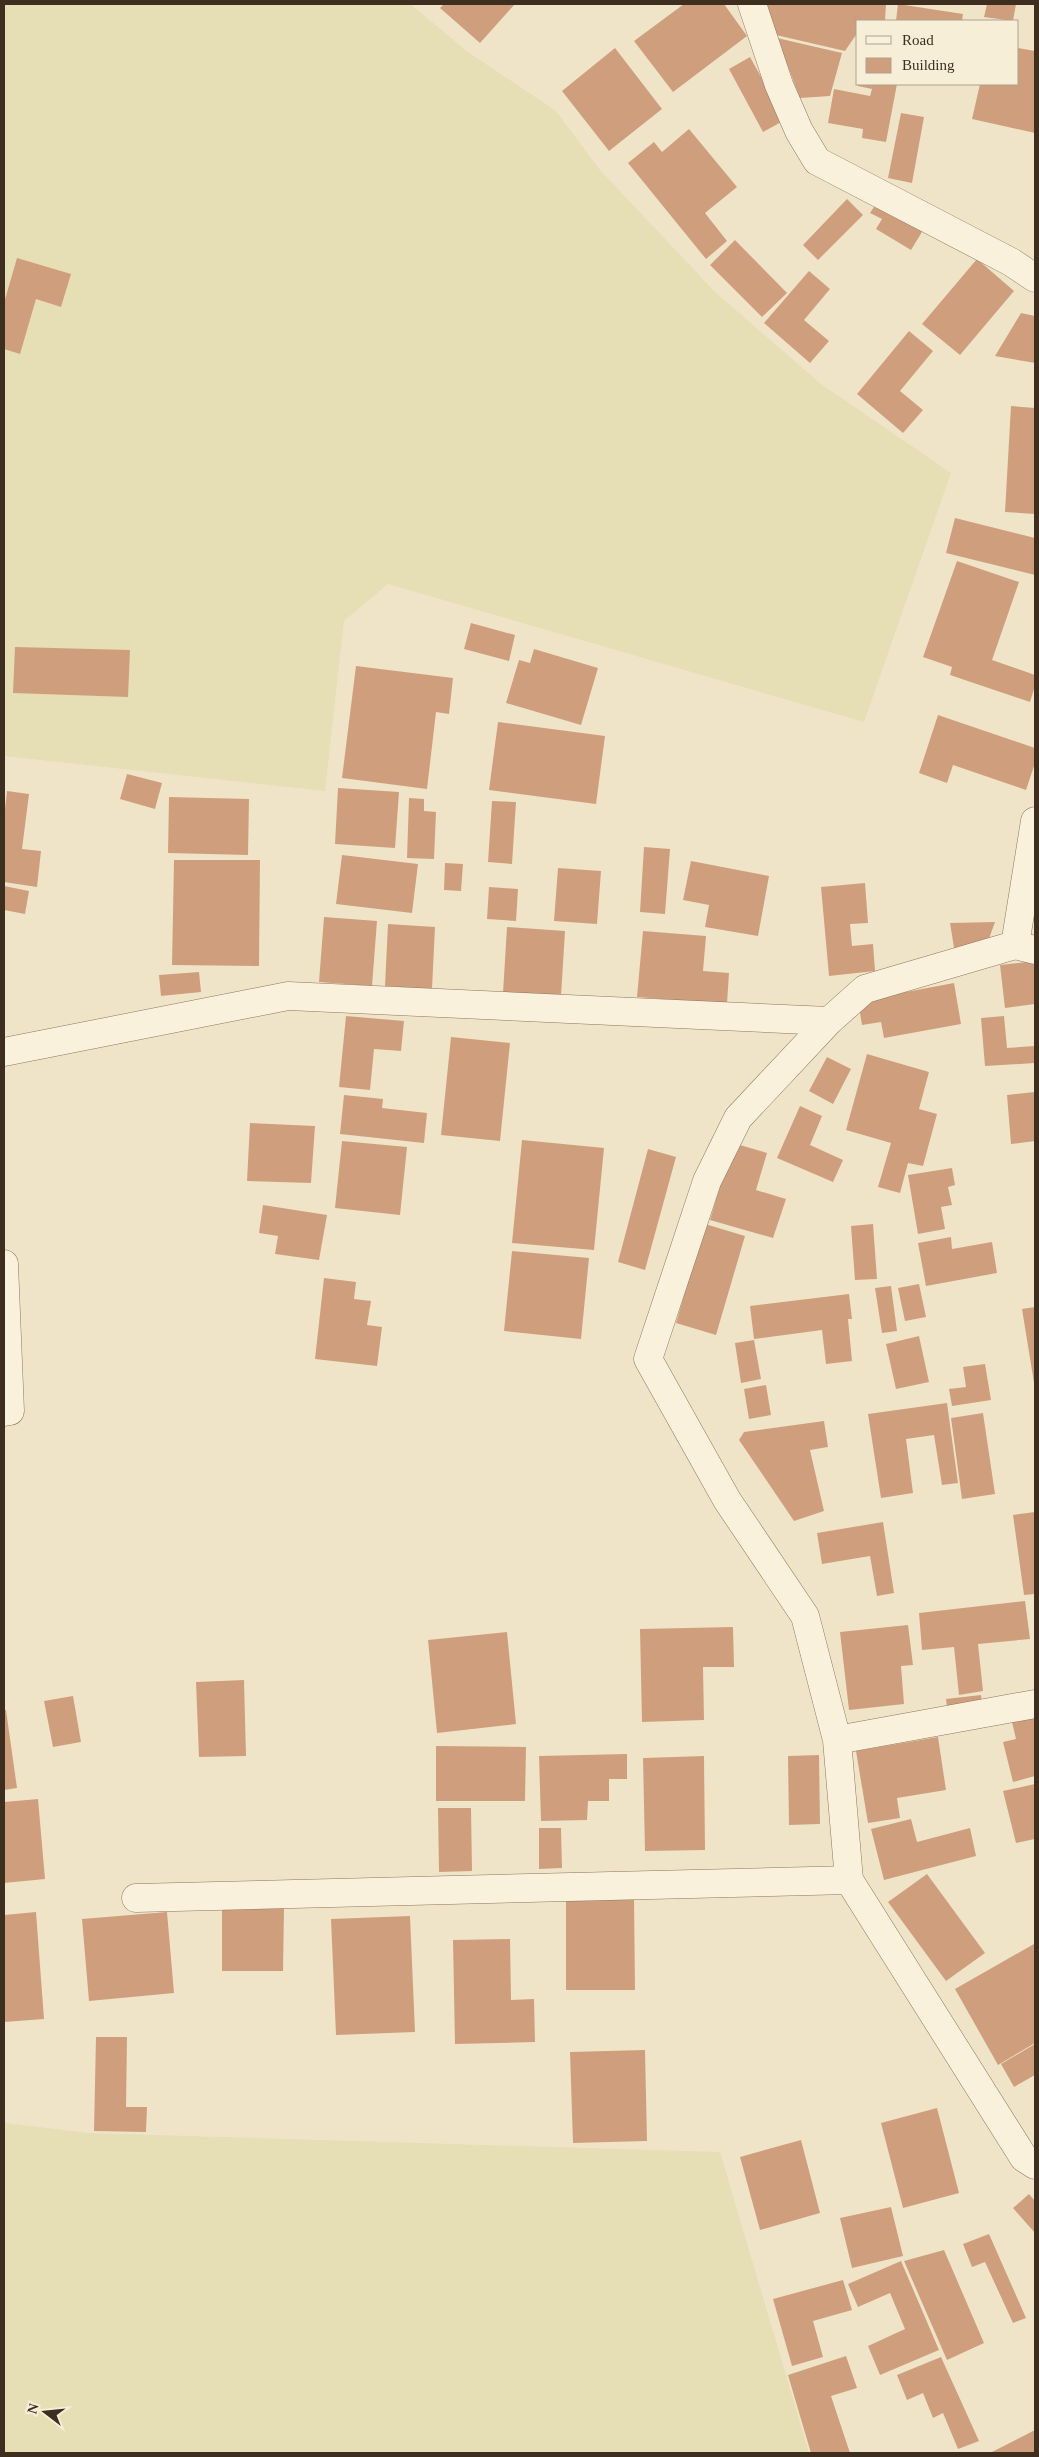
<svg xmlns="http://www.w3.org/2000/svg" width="1039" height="2457" viewBox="0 0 1039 2457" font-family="'Times New Roman',serif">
	<rect width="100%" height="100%" fill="#f0e4c8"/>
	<path fill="#e6deb5" d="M4 4H410L468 52 556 111 600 170 716 293 821 384 951 473 864 722 388 584 344 621 325 791 4 756Z
		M4 2123 89 2133 720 2152 809 2453H4Z"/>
	<path fill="#cf9f7d" d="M444 4H515L480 43 440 8Z
		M684 4H724L747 36 673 92 634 41Z
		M764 4H886L885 21H858V32L845 51 776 35Z
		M898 4 963 14 962 21H896Z
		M987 4H1016L1013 21 984 17Z
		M777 38 842 53 830 96 800 98Z
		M615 48 662 109 609 151 562 91Z
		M1018 48 1035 51V133L972 119 980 84H1018Z
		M750 57 785 120 763 132 729 69Z
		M858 84H897L886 142 862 138 863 129 828 123 834 89 870 96 872 89 858 86Z
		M901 113 924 117 912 183 888 178Z
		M689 129 737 187 705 213 727 241 706 259 628 163 654 142 662 152Z
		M847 199 863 215 818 260 803 245Z
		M879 199 925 227 911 250 876 229 882 219 870 213Z
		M735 240 787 293 762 317 710 265Z
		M17 258 71 274 61 307 36 299 20 354 4 349V303Z
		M977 259 1014 291 960 355 922 324Z
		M809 271 830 289 804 320 829 341 810 363 764 323Z
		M1021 313 1035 316V363L995 356Z
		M909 331 933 351 900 391 923 410 903 433 857 394Z
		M1011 406 1035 408V514L1005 512Z
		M955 518 1035 538V575L946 553Z
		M957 561 1019 582 992 660 1035 675V686L1030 702 950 675 952 667 923 657Z
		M471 623 515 635 509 661 464 649Z
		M15 647 130 650 128 697 13 693Z
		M534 649 598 668 581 725 506 703 519 660 530 663Z
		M356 666 453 678 449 714 436 712 427 789 342 778Z
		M938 715 1035 748V763L1026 790 953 765 947 783 919 773Z
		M498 722 605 736 596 804 489 790Z
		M127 774 162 783 155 809 120 799Z
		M338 788 399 792 395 848 335 844Z
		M7 791 29 794 22 849 41 851 37 887 4 882V818Z
		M169 797 249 799 248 855 168 853Z
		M409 798 424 799V811L436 812 434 859 407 858Z
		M492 801 516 802 512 864 488 862Z
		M644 847 670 849 665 914 640 912Z
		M342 855 418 864 412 913 336 904Z
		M174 860H260L259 966 172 965Z
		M691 861 769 876 758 936 705 927 709 905 683 900Z
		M445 863 463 864 461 891 444 890Z
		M558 868 601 871 597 924 554 921Z
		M865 883 868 923 850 924 852 946 873 944 875 971 829 976 821 887Z
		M4 886 29 891 25 914 4 910Z
		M489 887 518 889 516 921 487 919Z
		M324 917 377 921 372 986 319 982Z
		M995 922 986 947 955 954 950 923Z
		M388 924 435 927 432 989 385 986Z
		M507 927 565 931 561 996 503 993Z
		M643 931 706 936 703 971 729 973 727 1004 637 997Z
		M1035 961V1004L1005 1008 1000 965Z
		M199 972 201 992 161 996 159 975Z
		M954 983 961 1024 884 1038 881 1022 862 1025 858 1001Z
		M346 1016 404 1021 401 1051 374 1049 370 1090 339 1087Z
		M1004 1016 1007 1048 1035 1046V1063L985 1066 981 1018Z
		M451 1037 510 1043 500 1141 441 1135Z
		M867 1054 929 1072 919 1109 937 1114 923 1166 908 1163 900 1193 878 1187 891 1143 846 1130Z
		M827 1057 851 1069 833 1104 809 1091Z
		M1035 1092V1141L1011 1144 1007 1095Z
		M344 1095 383 1099 382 1108 427 1113 424 1143 340 1134Z
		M800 1106 822 1116 810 1145 843 1160 833 1182 777 1158Z
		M250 1123 315 1126 311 1183 247 1181Z
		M522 1140 604 1148 594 1250 512 1243Z
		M342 1141 407 1147 400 1215 335 1208Z
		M733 1143 767 1153 756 1190 786 1199 773 1238 710 1220Z
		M648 1149 676 1157 645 1270 618 1262Z
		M952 1168 955 1185 948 1187 952 1205 941 1207 945 1229 918 1234 908 1175Z
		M263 1205 327 1215 319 1260 275 1254 278 1236 259 1233Z
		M705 1224 745 1236 716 1335 676 1323Z
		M873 1224 877 1279 855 1280 851 1226Z
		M951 1237 952 1249 992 1242 997 1273 926 1286 918 1243Z
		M512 1251 589 1258 581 1339 504 1331Z
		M324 1278 356 1282 354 1299 371 1301 367 1325 382 1327 377 1366 315 1359Z
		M919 1284 926 1317 905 1321 898 1288Z
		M891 1286 897 1331 882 1333 875 1288Z
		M849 1294 852 1319H848L852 1361 826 1364 822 1330 754 1339 750 1306Z
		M1035 1307V1383H1034L1022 1309Z
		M919 1336 929 1382 896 1389 886 1344Z
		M754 1340 761 1379 741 1383 735 1343Z
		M985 1364 991 1400 952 1406 949 1389 966 1387 963 1367Z
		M766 1385 771 1415 749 1419 744 1389Z
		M947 1403 958 1483 942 1485 934 1435 906 1439 913 1493 881 1498 868 1414Z
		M983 1413 995 1494 962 1499 951 1418Z
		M824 1421 828 1447 810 1450 824 1511 794 1521 739 1440 744 1432Z
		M1035 1512V1594L1024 1595 1013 1515Z
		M883 1522 894 1593 877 1596 870 1556 822 1564 817 1533Z
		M1025 1601 1030 1639 978 1644 983 1691 959 1695 954 1647 922 1650 919 1613Z
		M908 1625 913 1665 901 1666 904 1704 849 1710 840 1632Z
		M733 1627 734 1667H703L704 1720 642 1722 640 1629Z
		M507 1632 516 1724 437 1733 428 1640Z
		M244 1680 246 1756 199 1757 196 1682Z
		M981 1695 983 1710 948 1714 946 1699Z
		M73 1696 81 1742 53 1747 44 1701Z
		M4 1710H6L17 1788 4 1790Z
		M1035 1717V1776L1013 1782 1003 1742 1016 1739 1012 1722Z
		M938 1737 946 1790 897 1798 900 1818 868 1823 856 1751Z
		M436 1746 526 1747 525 1801H436Z
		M627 1754V1779H609V1801H588L587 1820 541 1821 539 1756Z
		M819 1755 820 1824 789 1825 788 1756Z
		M704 1756 705 1850 645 1851 643 1758Z
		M1035 1784V1839L1016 1843 1003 1791Z
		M38 1799 45 1879 4 1883V1802Z
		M438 1808H471L472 1871 439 1872Z
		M911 1819 917 1842 970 1828 976 1856 884 1880 871 1829Z
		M539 1828H561L562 1868 539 1869Z
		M927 1874 985 1953 946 1981 888 1902Z
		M634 1897 635 1990H566V1898Z
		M222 1908H284L283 1971H222Z
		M36 1912 44 2019 4 2022V1915Z
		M167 1912 174 1993 89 2001 82 1919Z
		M410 1916 415 2032 336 2035 331 1919Z
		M510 1939 511 2000 534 1999 535 2042 455 2044 453 1940Z
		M1034 1944 1035 2043 998 2065 955 1989Z
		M96 2037H127L126 2107H147L146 2132 94 2131Z
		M1035 2044V2075L1014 2087 1001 2064Z
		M645 2050 647 2141 573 2143 570 2052Z
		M937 2108 959 2193 903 2208 881 2123Z
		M801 2140 820 2213 760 2230 740 2157Z
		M1029 2194 1035 2201V2233L1013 2208Z
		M891 2207 903 2256 852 2268 840 2218Z
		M989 2234 1026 2318 1013 2323 985 2262 972 2267 963 2244Z
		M944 2250 984 2343 947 2360 904 2261Z
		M901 2261 939 2350 880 2375 868 2346 905 2329 890 2293 858 2307 848 2284Z
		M843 2280 852 2310 813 2321 823 2357 792 2366 773 2299Z
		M846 2356 857 2388 831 2396 850 2453H811L788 2375Z
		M941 2357 979 2441 958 2449 943 2413 933 2418 923 2393 907 2400 897 2375Z
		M1035 2430V2453H990Z"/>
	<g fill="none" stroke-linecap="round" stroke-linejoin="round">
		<defs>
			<path id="minor" d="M752 4 779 85 799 131 817 161 1011 262 1035 278
				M1015 945 1035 821
				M829 1021 738 1118 707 1181 648 1359 727 1500 805 1616 837 1740 849 1880 1024 2158 1035 2165
				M4 1052 288 996 829 1021 865 989 1015 945 1035 950
				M4 1264 10 1411 4 1412
				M837 1740 1035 1704
				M136 1898 849 1880"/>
		</defs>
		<use href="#minor" stroke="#8d765c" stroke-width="29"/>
		<use href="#minor" stroke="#faf1dc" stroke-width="28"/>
	</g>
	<rect width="1039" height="2457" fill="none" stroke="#3d2e20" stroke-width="10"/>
	<rect x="856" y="20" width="162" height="65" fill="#f7eed8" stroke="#ada18e"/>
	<rect x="866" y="36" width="25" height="8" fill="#faf1dc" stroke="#ada18e"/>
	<text x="902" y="45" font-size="15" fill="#3d2e20">Road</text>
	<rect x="866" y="58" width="25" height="15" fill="#cf9f7d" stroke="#ada18e"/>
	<text x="902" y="70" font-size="15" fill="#3d2e20">Building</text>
	<g transform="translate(45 2412) rotate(286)" stroke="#f7eed8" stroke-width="4" paint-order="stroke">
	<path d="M0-4L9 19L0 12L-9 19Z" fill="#3d2e20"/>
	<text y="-8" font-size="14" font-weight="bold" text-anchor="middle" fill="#3d2e20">N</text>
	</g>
</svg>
